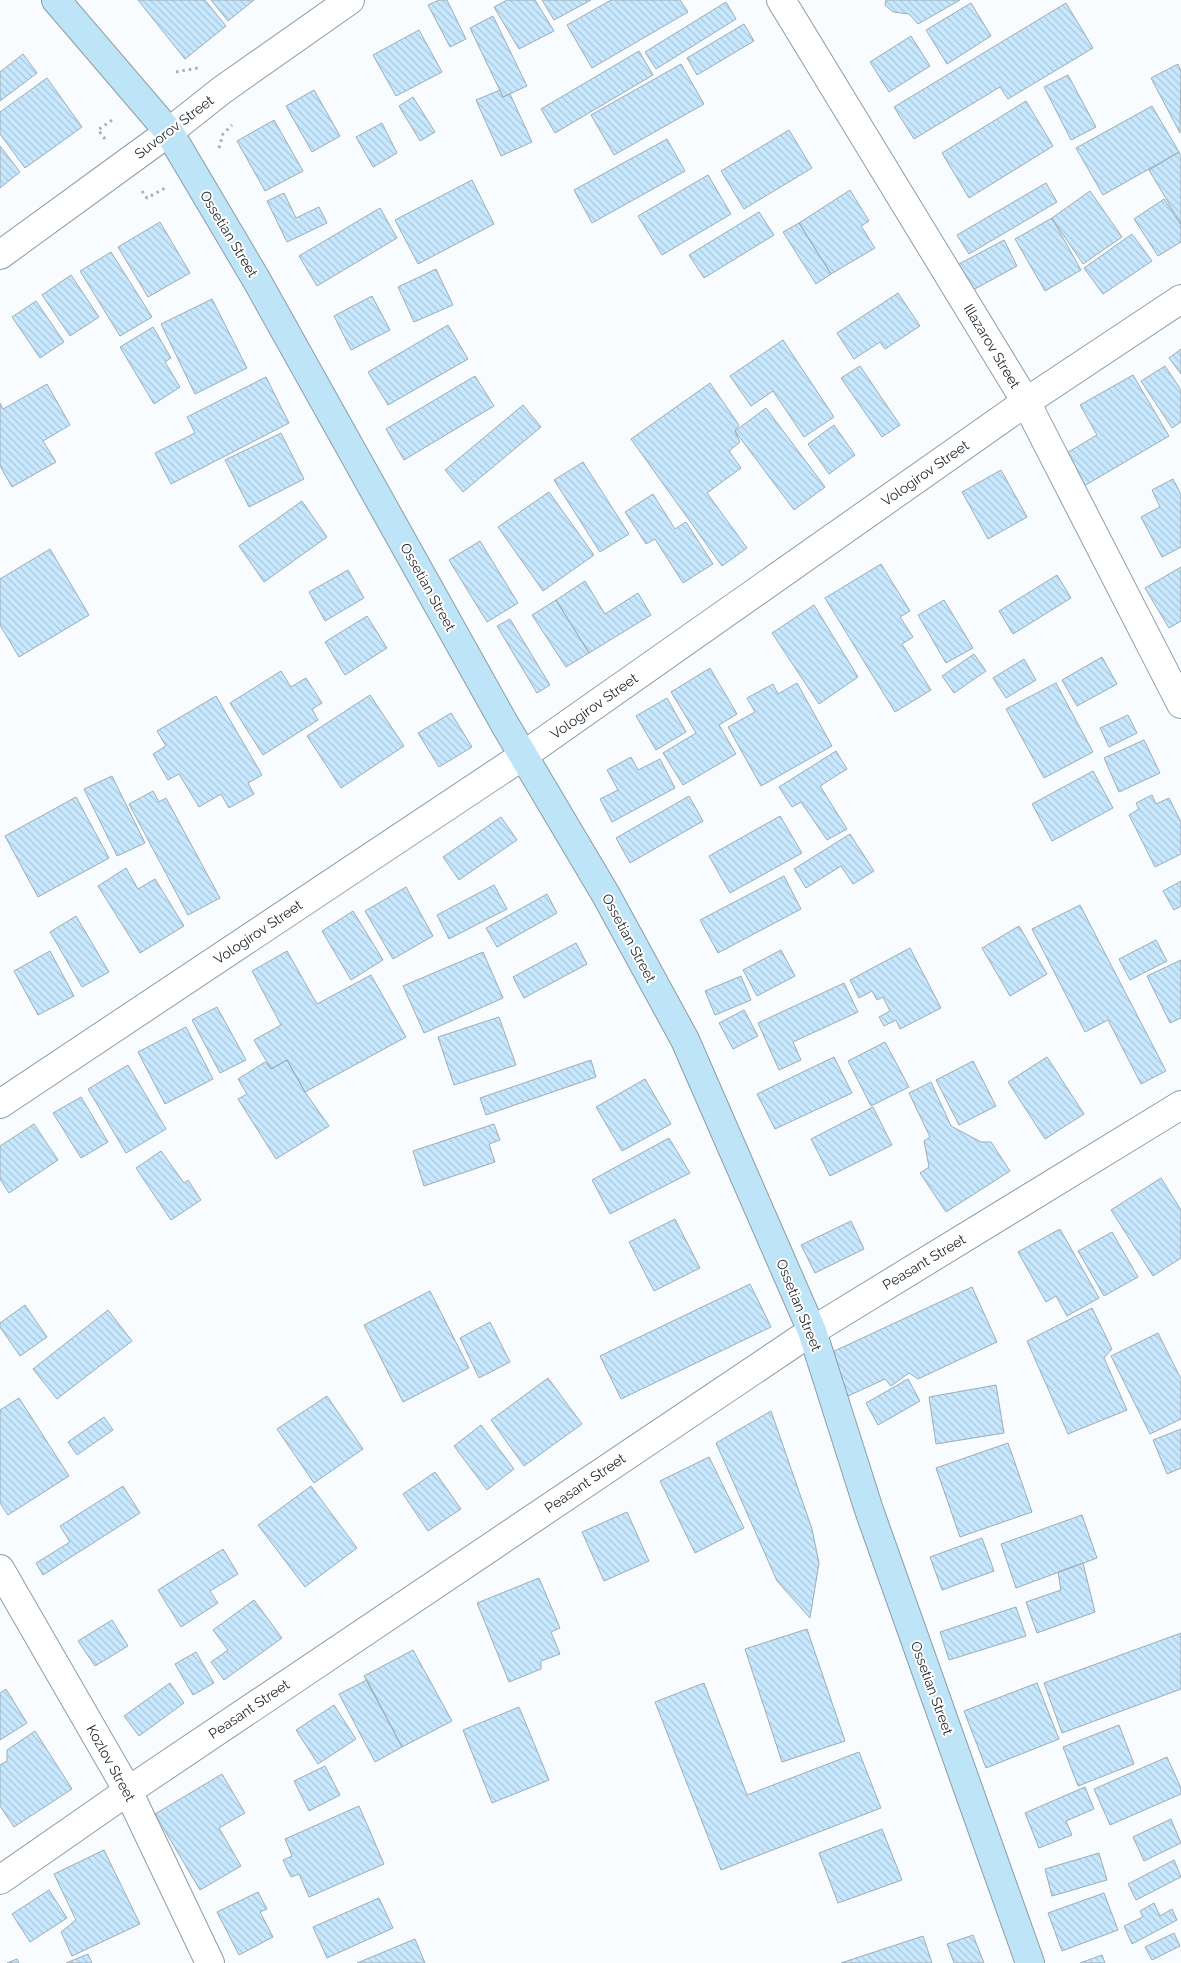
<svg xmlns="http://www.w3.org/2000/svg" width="1181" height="1963" viewBox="0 0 1181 1963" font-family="Raleway,sans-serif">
	<defs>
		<pattern id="building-back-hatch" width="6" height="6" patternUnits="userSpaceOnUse" patternTransform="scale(1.25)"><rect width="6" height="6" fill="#c7e8fe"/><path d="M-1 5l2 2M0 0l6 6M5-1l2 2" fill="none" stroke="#abc7da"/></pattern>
	</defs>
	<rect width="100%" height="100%" fill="#f9fcfe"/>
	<path fill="url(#building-back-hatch)" stroke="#9eadb6" d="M138 0H205L226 26 185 59Z
		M211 0H254L228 21Z
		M439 0H447L466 39 450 47 428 5Z
		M507 0H535L554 31 519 49 494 7Z
		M542 0H591L554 20Z
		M611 0H680L688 12 592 68 567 25Z
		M886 0H960L918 24 909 14 893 12 885 5Z
		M726 2 736 19 656 69 645 52Z
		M971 3 991 36 947 64 926 30Z
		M1066 3 1093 48 1008 99 1000 87 914 139 894 107Z
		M493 16 527 86 503 97 470 28Z
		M744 24 754 41 697 75 687 58Z
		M419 30 442 72 396 96 373 55Z
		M911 36 930 66 889 92 870 62Z
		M639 51 653 75 555 133 541 109Z
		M23 54 37 73 0 101V72Z
		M681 64 704 104 614 155 591 115Z
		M1178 64 1181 71 1180 133 1151 78Z
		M1068 75 1096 127 1071 140 1044 87Z
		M47 78 82 127 25 168 0 134V112Z
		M314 90 340 136 312 152 286 106Z
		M500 90 503 97 510 94 532 142 501 156 476 100Z
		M413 97 435 132 420 141 399 106Z
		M1026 101 1053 146 969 198 942 153Z
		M1152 106 1179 152 1103 195 1076 148Z
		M274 120 303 171 265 191 237 141Z
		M382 123 397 153 373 167 356 137Z
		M789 130 812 168 744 209 721 171Z
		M667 139 685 171 592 223 574 190Z
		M0 146 20 172 0 188Z
		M1179 152 1181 156V224L1149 170Z
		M708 175 731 214 662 255 638 216Z
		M472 180 494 224 418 264 395 220Z
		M1046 183 1057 202 969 254 957 235Z
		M850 190 869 221 861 226 875 248 831 274 799 223Z
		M1090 191 1122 237 1083 264 1052 218Z
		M284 193 296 218 319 207 327 223 287 242 267 201Z
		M1164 199 1181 225V242L1158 256 1134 219Z
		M380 208 397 238 317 286 299 256Z
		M759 212 774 235 704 278 689 255Z
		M1052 218 1081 270 1045 291 1015 239Z
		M160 222 190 273 148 297 118 247Z
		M799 223 831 274 816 284 783 232Z
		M1132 234 1152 261 1103 294 1084 268Z
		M1004 240 1017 266 973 290 959 264Z
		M111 252 152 317 120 336 80 271Z
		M436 269 453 305 414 322 398 287Z
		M71 275 99 317 70 336 42 295Z
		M898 293 920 326 885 349 880 342 854 359 837 333Z
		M372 296 390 330 351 350 334 316Z
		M212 299 247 368 195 394 161 324Z
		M36 301 64 342 40 358 12 317Z
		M448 325 468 359 388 405 368 372Z
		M153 327 171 358 165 362 180 387 154 404 120 347Z
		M783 340 834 417 804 437 773 391 751 406 730 376Z
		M1181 349V374L1169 358Z
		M860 366 900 425 882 437 841 378Z
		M1165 366 1181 390V422L1172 428 1141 381Z
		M1133 375 1169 436 1084 486 1065 454 1097 435 1080 405Z
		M475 376 494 406 404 460 386 429Z
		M266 377 289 423 171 484 155 453 195 433 187 417Z
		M710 383 739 425 735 431 740 442 729 451 741 468 707 493 747 548 722 566 631 439Z
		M47 384 70 425 43 441 56 462 12 487 0 466V403L3 409Z
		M523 405 541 427 463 492 445 470Z
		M766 408 825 487 794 510 735 431Z
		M834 425 855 455 829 474 808 444Z
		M281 433 304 479 249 507 225 460Z
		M583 462 629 534 600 552 554 480Z
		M1001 470 1027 517 988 539 962 492Z
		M1173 479 1181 494V547L1162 557 1141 517 1160 507 1152 490Z
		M549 492 594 555 543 591 498 527Z
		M653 494 675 529 686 522 713 564 683 583 655 539 646 544 625 512Z
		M302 501 327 537 264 582 239 546Z
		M480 541 518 603 487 622 449 560Z
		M50 549 89 615 19 657 0 625V579Z
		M881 564 910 611 900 617 913 637 902 644 931 690 895 712 825 598Z
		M1181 567V621L1169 628 1145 588Z
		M348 570 364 598 325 621 309 592Z
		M1057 575 1071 598 1013 634 999 611Z
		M585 581 605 614 638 593 651 615 589 653 556 600Z
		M556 600 589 653 566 667 532 615Z
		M944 600 973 648 946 663 918 615Z
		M814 605 858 677 819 704 772 633Z
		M367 616 387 648 345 675 325 642Z
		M510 619 550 685 537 693 497 626Z
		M974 654 986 671 954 693 942 676Z
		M1102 657 1117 684 1077 706 1062 680Z
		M1024 659 1036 680 1006 698 993 678Z
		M710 668 737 714 719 725 736 754 683 785 663 753 696 733 671 692Z
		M281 671 291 687 306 678 322 703 312 709 318 720 263 755 230 703Z
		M797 683 832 746 761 786 728 727 755 712 747 698 773 684 778 694Z
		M1056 683 1093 752 1044 778 1006 709Z
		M370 695 404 746 341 788 307 736Z
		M216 696 262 775 248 783 254 794 229 808 221 794 199 807 179 774 168 780 153 754 166 746 157 731Z
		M667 698 686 732 656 750 636 716Z
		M451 713 472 747 439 767 418 733Z
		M1128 715 1137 733 1109 747 1100 728Z
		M1144 740 1160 773 1119 792 1104 758Z
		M836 751 847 769 820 786 847 829 827 840 801 802 792 807 779 787Z
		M631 757 638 770 660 759 675 788 612 822 600 799 618 790 607 770Z
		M1093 771 1113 808 1052 841 1032 804Z
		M112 776 145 843 117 856 84 789Z
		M153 791 159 802 166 798 220 898 188 915 129 804Z
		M1152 795 1156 804 1169 798 1181 822V854L1155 867 1129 815 1139 809 1136 803Z
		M689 796 703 821 630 863 616 838Z
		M76 797 109 858 38 897 5 836Z
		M780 816 802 853 730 893 709 856Z
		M501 817 517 840 459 880 443 857Z
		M850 834 874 871 853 884 841 866 806 888 794 869Z
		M126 868 138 889 155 879 184 926 140 953 98 886Z
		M784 876 801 909 718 953 700 920Z
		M1181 881V906L1174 910 1163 891Z
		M494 885 507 909 449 939 437 915Z
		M406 887 433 936 393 959 365 911Z
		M547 894 557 913 497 947 486 928Z
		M1080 905 1166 1071 1141 1084 1108 1020 1085 1032 1032 929Z
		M353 911 383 960 351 980 322 931Z
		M76 916 109 972 82 987 50 932Z
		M1019 926 1047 974 1010 996 982 948Z
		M1156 940 1167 961 1130 980 1119 959Z
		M576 943 587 964 524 998 513 977Z
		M910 948 941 1008 900 1029 896 1020 884 1026 879 1017 890 1011 883 997 877 1000 872 991 859 998 850 980Z
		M781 950 795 976 757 996 743 970Z
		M50 951 74 996 38 1015 14 971Z
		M287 951 317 1004 371 975 406 1037 305 1092 287 1060 271 1069 254 1040 281 1025 252 971Z
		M483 952 503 998 424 1033 403 986Z
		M1181 960V1018L1170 1023 1147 976Z
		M741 976 751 1000 715 1015 705 991Z
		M844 983 858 1012 793 1042 801 1060 779 1070 758 1023Z
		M217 1007 246 1060 220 1073 192 1020Z
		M744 1010 758 1036 733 1049 719 1023Z
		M499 1017 516 1065 454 1085 438 1037Z
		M186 1027 213 1079 165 1104 138 1052Z
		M885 1042 909 1087 871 1106 848 1061Z
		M834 1057 852 1093 775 1129 757 1094Z
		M1047 1057 1084 1114 1045 1139 1008 1082Z
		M287 1060 305 1092 329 1126 276 1159 238 1099 247 1094 238 1079 265 1062 271 1069Z
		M591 1060 596 1077 486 1115 480 1098Z
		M973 1061 996 1106 959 1125 936 1080Z
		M128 1065 166 1129 126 1153 88 1089Z
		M645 1079 671 1124 622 1151 596 1107Z
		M931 1082 951 1126 981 1142H991L1010 1171 946 1212 920 1173 929 1167 924 1141 930 1137 909 1093Z
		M81 1097 108 1142 81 1158 53 1113Z
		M873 1107 892 1145 830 1176 811 1139Z
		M34 1124 58 1160 9 1193 0 1179V1146Z
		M494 1124 500 1140 489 1144 495 1162 424 1186 413 1151Z
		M669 1138 690 1173 610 1214 592 1180Z
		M161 1151 184 1183 188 1180 201 1200 171 1220 136 1168Z
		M1161 1178 1181 1210V1258L1153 1276 1111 1210Z
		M675 1219 700 1268 654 1291 629 1242Z
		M851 1221 864 1249 815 1273 801 1245Z
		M1060 1229 1099 1298 1067 1316 1056 1296 1046 1302 1018 1252Z
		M1112 1232 1138 1277 1104 1296 1078 1251Z
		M750 1284 771 1327 621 1399 600 1356Z
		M972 1287 997 1342 918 1379 909 1373 891 1386 885 1379 848 1396 828 1354Z
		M430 1291 469 1368 403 1402 364 1325Z
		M25 1305 47 1337 20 1356 0 1327V1323Z
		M1092 1308 1112 1349 1104 1358 1127 1410 1068 1434 1027 1341Z
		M108 1310 132 1341 57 1399 33 1369Z
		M490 1322 510 1362 479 1378 460 1338Z
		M1158 1333 1181 1379V1419L1150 1434 1111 1356Z
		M548 1378 582 1424 524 1466 491 1420Z
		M908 1379 920 1401 878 1425 866 1403Z
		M996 1385 1004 1433 936 1444 929 1397Z
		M327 1396 363 1449 314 1483 277 1429Z
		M19 1398 69 1476 8 1515 0 1503V1410Z
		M771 1411 812 1529 819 1563 810 1618 777 1581 716 1443Z
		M104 1417 113 1430 77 1455 68 1442Z
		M481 1425 514 1469 487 1490 454 1446Z
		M1181 1429V1468L1167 1474 1153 1440Z
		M1008 1443 1032 1512 960 1537 936 1468Z
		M709 1457 744 1528 695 1553 660 1481Z
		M435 1472 461 1509 428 1531 403 1494Z
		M123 1486 140 1513 43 1575 36 1563 70 1542 60 1526Z
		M311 1486 357 1548 305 1587 258 1525Z
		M627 1512 649 1561 604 1581 582 1532Z
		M1082 1515 1097 1558 1016 1588 1001 1544Z
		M982 1538 994 1571 942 1590 930 1557Z
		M223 1549 238 1574 210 1591 218 1603 181 1627 158 1590Z
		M1083 1563 1095 1612 1037 1633 1026 1602 1061 1590 1058 1572Z
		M539 1578 560 1628 551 1632 560 1654 541 1661V1669L509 1682 477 1603Z
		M254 1600 282 1638 224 1680 211 1662 228 1650 213 1630Z
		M1016 1607 1026 1636 949 1660 940 1632Z
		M112 1620 128 1646 95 1666 78 1641Z
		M807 1629 845 1741 782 1762 745 1649Z
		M1181 1633V1689L1062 1733 1044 1683Z
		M413 1650 452 1721 402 1747 364 1676Z
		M196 1652 214 1683 193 1695 175 1664Z
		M367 1680 402 1747 375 1762 339 1694Z
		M170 1683 184 1703 139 1736 124 1716Z
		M704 1683 747 1795 859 1752 881 1808 721 1870 655 1702Z
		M1037 1683 1059 1739 986 1768 964 1711Z
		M6 1689 27 1723 0 1740V1693Z
		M334 1705 356 1739 318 1764 296 1730Z
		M519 1707 549 1780 492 1803 463 1730Z
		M1119 1725 1134 1764 1078 1786 1063 1747Z
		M35 1731 72 1789 14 1827 0 1806V1765L7 1761V1750Z
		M1167 1757 1181 1788V1794L1110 1825 1094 1789Z
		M325 1766 340 1795 309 1811 294 1781Z
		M222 1774 245 1813 219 1828 241 1866 200 1890 155 1814Z
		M1085 1787 1094 1809 1066 1821 1072 1835 1039 1848 1025 1813Z
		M359 1806 384 1864 309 1897 299 1874 291 1877 283 1860 292 1856 285 1839Z
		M1171 1819 1181 1843 1144 1861 1133 1837Z
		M882 1829 902 1880 838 1903 819 1853Z
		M104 1850 140 1924 72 1956 61 1932 76 1920 54 1874Z
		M1099 1853 1107 1880 1052 1896 1045 1869Z
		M1174 1860 1181 1877 1136 1900 1128 1884Z
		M49 1890 67 1918 30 1942 12 1914Z
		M258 1892 267 1909 260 1912 273 1937 239 1955 217 1912Z
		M1104 1893 1118 1930 1062 1951 1048 1913Z
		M379 1898 393 1928 327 1958 313 1927Z
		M1154 1903 1160 1916 1172 1909 1177 1920 1132 1944 1124 1926 1143 1917 1140 1911Z
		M1174 1933 1180 1946 1152 1960 1145 1947Z
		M973 1935 984 1963H954L947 1944Z
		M923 1936 932 1963H841Z
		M415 1939 425 1963H357Z
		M88 1954 92 1963H66Z
		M1102 1955 1105 1963H1080Z
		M17 1959 19 1963H7Z"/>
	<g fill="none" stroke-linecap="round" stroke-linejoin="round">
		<defs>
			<path id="minor" d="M781 0 1026 402 1181 704
				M0 255 169 132
				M0 1104 524 755 1026 402 1181 299
				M0 1569 128 1791 210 1963
				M0 1880 128 1791 812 1331 1181 1105"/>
			<path id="tertiary" d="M169 132 222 90 350 0"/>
			<path id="secondary" d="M56 0 169 132 256 279 504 723 606 895 685 1040 812 1331 869 1510 1030 1963"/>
		</defs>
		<use href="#minor" stroke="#8e9ca5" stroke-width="30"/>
		<use href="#tertiary" stroke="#8e9ca5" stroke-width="30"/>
		<use href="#secondary" stroke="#8e9ca5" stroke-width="30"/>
		<path stroke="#acb0b3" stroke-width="3" stroke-dasharray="2.5 4" stroke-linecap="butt" d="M176 72 198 68
			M105 139 98 130 115 118
			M219 148 223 134 232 125
			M142 191 147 198 165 188"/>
		<use href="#minor" stroke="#fff" stroke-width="28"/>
		<use href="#tertiary" stroke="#fff" stroke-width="28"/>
		<use href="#secondary" stroke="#bde4f7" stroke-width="28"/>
	</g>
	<g text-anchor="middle" stroke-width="4" stroke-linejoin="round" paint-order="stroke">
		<g font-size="14" fill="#242a2d" stroke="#fff">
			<text transform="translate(174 127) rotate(-37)" y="5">Suvorov Street</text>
			<text transform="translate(229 234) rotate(59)" y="5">Ossetian Street</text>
			<text transform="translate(992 346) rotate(59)" y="5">Illazarov Street</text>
			<text transform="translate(925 473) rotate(-35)" y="5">Vologirov Street</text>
			<text transform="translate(428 587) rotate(61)" y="5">Ossetian Street</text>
			<text transform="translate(594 706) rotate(-35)" y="5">Vologirov Street</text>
			<text transform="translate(258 932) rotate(-34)" y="5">Vologirov Street</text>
			<text transform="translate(629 938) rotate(62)" y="5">Ossetian Street</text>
			<text transform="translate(924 1262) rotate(-31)" y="5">Peasant Street</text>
			<text transform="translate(799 1305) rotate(68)" y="5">Ossetian Street</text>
			<text transform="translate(585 1483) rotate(-34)" y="5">Peasant Street</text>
			<text transform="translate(932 1688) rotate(70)" y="5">Ossetian Street</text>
			<text transform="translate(249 1709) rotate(-34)" y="5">Peasant Street</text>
			<text transform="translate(111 1763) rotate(61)" y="5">Kozlov Street</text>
		</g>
	</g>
</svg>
